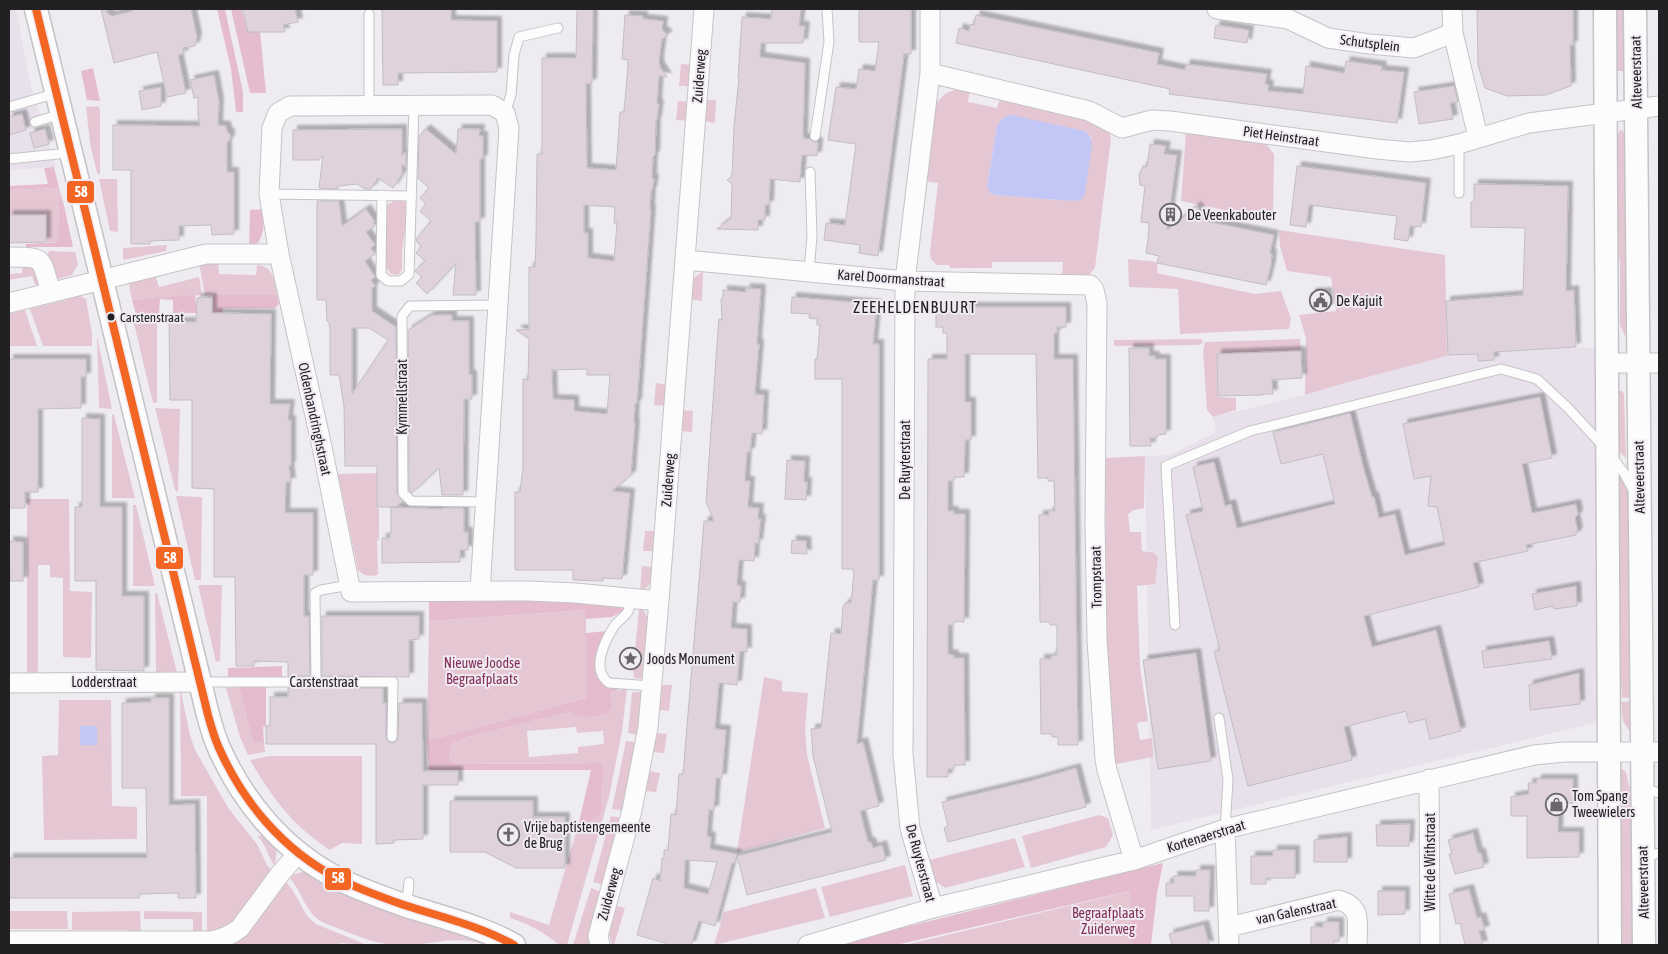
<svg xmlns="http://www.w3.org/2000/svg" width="1668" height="954" viewBox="0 0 1668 954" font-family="'Asap Condensed',sans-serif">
	<defs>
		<filter id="shadow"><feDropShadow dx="4.5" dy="-4.5" stdDeviation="1" flood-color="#0004"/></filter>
	</defs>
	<rect width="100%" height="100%" fill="#efecf1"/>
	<path fill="#e8e0eb" d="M9 9H16L31 86 56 167 9 170Z
		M1616 347 1603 721 1151 830 1145 456 1170 455 1216 432 1213 417 1305 395 1334 386 1447 356 1448 350Z"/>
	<path fill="#e5c7d4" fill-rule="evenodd" d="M1614 9H1627L1628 71H1614Z
		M681 64 692 65 691 86H679Z
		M960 88 970 89 968 102 997 108 1001 96 1084 115 1108 127 1111 138 1095 268 1089 275H1062L1063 262H992V268H950L949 265H937L931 259 930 252 938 183 923 181 934 105 946 93ZM997 126 1085 131 1092 138 1071 201 995 195 989 192 987 185Z
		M705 100H716L715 123 703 121Z
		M678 101 690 102 689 121 676 120Z
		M98 106 100 109V175L97 173 90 143 86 107Z
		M1621 129 1626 136 1627 335 1625 336 1620 325V260L1617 253 1616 137Z
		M1186 132 1266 144 1274 154 1273 220 1181 201Z
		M99 179H117L118 232 110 231Z
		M59 188 63 201H59L58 242H46V215H9V190Z
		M400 200 405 202 407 213 402 251V269L400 273 397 275 391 274 386 267V206L394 201Z
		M1279 230 1445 255 1447 356 1334 386 1305 395 1306 338 1299 315 1336 311 1331 277 1287 271 1280 246Z
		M167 245 166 251 123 260V248Z
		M49 251 75 252 78 264 72 275 55 280 47 257Z
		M1128 259 1158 262 1157 273 1255 294 1281 291 1291 318 1289 329 1180 334 1178 289 1129 287Z
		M23 261 34 262 40 284 35 285 32 276 9 280V274L22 273Z
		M218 261 219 274 256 275 257 265C274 266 274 281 277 295H205L199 263Z
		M703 272 702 301 690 299C691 288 691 276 703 272Z
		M155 274 159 287 199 277 202 295 132 300 129 285 132 279Z
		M77 294 86 299 92 333V346H43L30 309 66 300 69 295Z
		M25 310 37 346H9V314Z
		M133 320H157V403H153Z
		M97 336 112 409 99 408Z
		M1202 339 1203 343 1198 345 1114 346V340Z
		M1300 339 1301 351 1281 353 1217 354 1218 397 1236 398V410L1213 417 1207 410 1203 351 1205 342Z
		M656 383 668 385 666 406 654 405Z
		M1619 391H1622L1624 394 1626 458 1615 448 1617 392Z
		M155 408 180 409 178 492 175 490Z
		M681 410 693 411 692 432 680 431Z
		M112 414 114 415 135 498H112Z
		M1145 456 1144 508 1134 510 1128 514 1130 532H1141L1142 551 1154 553 1158 558 1155 584 1137 586 1140 666 1148 721 1137 723 1140 740 1152 738 1153 757 1111 765 1107 688 1105 458Z
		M1617 470 1631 494 1636 697 1622 698 1619 652Z
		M377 473V507L379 509V540L377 541 378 575C370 576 364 577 358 570L338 474Z
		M176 496 202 497 201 580H195Z
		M27 499H69L70 591 92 592 91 658 63 657V578L50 577V565H38V671L35 676 27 678Z
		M133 505H136L155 586H133Z
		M645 531H657L656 551H643Z
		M642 566 654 567C654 579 651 586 640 592Z
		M198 585H222L220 661 216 662Z
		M155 593H157L177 673 156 674Z
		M639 608 644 611 650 623 645 679 634 678 633 670 643 663 642 657 635 651Z
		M586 610V698L427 741 429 621Z
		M764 677 782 681V691L808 693 805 731 807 755 825 828 737 852Z
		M661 685H672L669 711 658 710Z
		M239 687 253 743 264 742 265 752 248 755 240 737 226 688Z
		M180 688 190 735 195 750 229 809 257 844 267 865 273 873 234 923 207 936V796H181Z
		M627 688 622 732 609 797 567 945H559C544 932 529 924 510 918V912L549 925 579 822 586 823 603 808 601 797 604 771 588 763 458 764 450 761 449 755 452 743 468 737 570 712 612 705 611 692ZM576 727 577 733 603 731 604 744 578 747V753L529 757 527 731Z
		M632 692H641L644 696 640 735 628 733Z
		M59 700H111L112 806 137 807V839L44 840 42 756 58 755Z
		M1635 701 1634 723 1630 732 1623 721 1621 702Z
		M655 733 667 734 664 753 652 752Z
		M626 741 639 743 625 811 612 809Z
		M269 756H362V844L342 843 330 850C292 825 273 799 250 760Z
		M1622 769 1626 772 1631 794 1634 945H1618L1619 773Z
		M649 771 660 773 656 792 645 791Z
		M1099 815 1108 818 1113 835 1106 847 1031 868 1022 836Z
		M611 816 623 818 604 885 593 882Z
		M265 835 277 846 275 866C267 856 267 845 257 836Z
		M1015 838 1025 867 945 888 935 881 929 860Z
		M905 865 913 896 830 917 821 887Z
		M309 870 485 940 483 944C459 936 435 943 410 945 385 947 363 939 340 929 333 927 325 924 319 920 304 909 301 889 288 876Z
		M284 880 292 889 307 916 316 924 367 945 340 943 337 945H225Z
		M591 888 602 892 590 936V945H573Z
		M816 888 825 918 714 945 724 912Z
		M1131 891 1134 945H905Z
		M613 905 625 908 614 945H612L607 927Z
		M9 911H67L68 929H9Z
		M140 911 141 935H133L127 930H72V912Z
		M144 911 202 912V933H193V919H144Z"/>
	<path fill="#e5bcce" d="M217 9H225L243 92V112H236L231 69Z
		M231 9H241L248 32H260L266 93H250Z
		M93 68 100 101 87 100 81 71Z
		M54 167 59 188 9 190V186L48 184 44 168Z
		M59 201H63L73 247H26V244L58 242Z
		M264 209 263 231 259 242 249 247 250 210Z
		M195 295 196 305H213V295H277L279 304 275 308H223L222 313H173V300L160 299 159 314H136L132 300Z
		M429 597 541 598 633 606 612 617 586 619 585 610 429 621Z
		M607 631 599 645 597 657 601 681 605 685 616 687 618 690 611 692 612 705 608 713C595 717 582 719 570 712L468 737 452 743 449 755 450 761 458 764 601 763 604 771 601 797 603 808 598 817 586 823 579 822 591 770H429L427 741 586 698V633Z
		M282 666V679L228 678V668Z
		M266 686V726L263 727 264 742 253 743 239 687Z
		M1163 863 1157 894 1151 945H1132L1130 891 896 945H833Z"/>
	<path fill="#c2c7f5" d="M1012 115 1085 131C1090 136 1092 138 1092 145L1085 193 1081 200 1071 201 995 195 989 192 987 186 997 126 1004 117Z
		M80 726H97V745H80Z"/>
	<path fill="#dfd2dd" stroke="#c1bec2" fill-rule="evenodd" filter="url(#shadow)" d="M101 9 112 16 132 11 133 9H191L197 37 195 46 183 48 184 54 178 55 186 93 167 97 157 52 114 63Z
		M242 9H295L298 22 283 25 285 32H248Z
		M382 9H451V20L497 21V72L398 73V85H383Z
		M577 9H593L592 83 586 84 587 168 616 170 620 112H624L628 65V60L622 59 625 15 643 16V19L663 21 662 30 668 35 662 39 659 60 660 67 667 77 659 76 657 104H659L657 120H656L655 155 653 157 652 178 654 179 652 191H651L650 209 651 210 644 307 637 403 635 404 634 423H635L631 475 612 491 630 493 622 579 603 578V581L573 580V570H515V492H520L523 467V379L528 380 529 339 516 330 529 329V267H535L536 240 537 154H542V58H576ZM584 205 615 207 614 223H617L614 261 588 258V233H584ZM587 369V375H610L607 414 574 411V400L553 399 552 370Z
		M772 9H801L799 26H805L803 43H761L760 57 805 63 803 138 810 139 814 142H818L817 156 802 155 800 182 770 179 769 205H765V220H758V230L717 229 731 218 732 184 727 180 732 176 734 126 739 78H738L742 17 771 19Z
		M859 9H911V54H904L878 256 859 253 860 245 824 240 826 223 845 225 856 144 828 140 836 87 856 89 859 69 875 71 879 42H859Z
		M1477 9H1573V45H1570L1571 86 1546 95 1507 96 1485 88 1478 65Z
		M976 15 1159 53 1157 64 1185 70 1186 64 1267 74 1265 84 1269 85 1268 91 1303 94 1306 66 1344 73 1346 61 1382 66 1381 70 1404 72 1397 123 1169 94 1170 89 956 43 959 28 969 31 970 24 974 25Z
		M1216 25 1249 30 1247 43 1214 38Z
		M214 75 219 102 218 125 226 126 227 131 230 134V139L227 143V172H234V234L212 235 211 225 179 226V240L150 241V244H131V170H113V125L200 126 198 116V97L194 98 190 80Z
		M1454 86 1458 102 1450 103 1453 119 1419 124 1414 92Z
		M161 87V106L142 110 139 91Z
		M22 114 26 130 9 135V117Z
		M45 129 49 144 34 148 30 133Z
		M402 129V156L406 151V167L402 164V174L393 188 378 178 371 189H365L357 184 338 186V189L319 188 323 155 319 160H293V130Z
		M426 129 456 154 458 129H480L479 136H483V159H480V222H475L476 295H453L456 263 427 294 416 283 422 277 415 271 425 261 416 253 421 246 416 241V239L431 221 420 211 426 204 420 198 429 188 418 178 419 136Z
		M1150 144 1166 146 1164 154 1177 155 1167 230 1197 206 1205 221 1274 235 1270 253 1272 254 1271 265 1266 285 1157 263 1159 256 1146 253 1148 240 1149 223 1141 222 1145 186 1140 185 1139 175 1143 166 1147 167Z
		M1297 166 1426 183 1421 227 1410 226 1408 241 1394 239 1397 216 1309 205 1306 227 1290 225Z
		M1474 184 1568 186 1566 291 1574 290 1576 347 1494 352V360L1478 361V354L1448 355 1446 301 1523 295 1525 228 1471 227V202H1474Z
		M317 201H339L342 226 366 209 375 222 373 223 375 226 366 232 375 245 371 248 375 254 365 261 375 277 371 280 375 286 372 288V311L396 327 397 493 403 501 396 507H377V466H345L344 406 339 375H330V329L329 323 327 321 326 300H317ZM352 328H369L388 340 352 394Z
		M9 215H46V242L9 243Z
		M746 288 761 289 757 344H759L755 394 764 395 762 434 752 433 750 452H747L745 481H750L748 507 759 508 758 519H761L758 544 755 543 754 561 739 560 737 585 741 586 740 602H733L731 628 747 629V652L740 651 737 685 719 683 715 729 726 730 722 778H716L714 810H709L707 836 711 837 710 849 737 854 735 863H732L715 926 699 921 691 945H665V943L637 935 653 878 660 881 662 858H664V850H668L671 814 676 815 679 774H683L704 521H714L706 502 718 330 719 319 722 320 721 299 723 297V290L746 292ZM685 860 717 862 708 894 684 888Z
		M1327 292 1329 308 1313 309 1311 293Z
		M204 297 212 298V313L271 314 270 404H290L288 420H291V466H289L291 482H286L285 513H313V575H304V616H309L310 676H288V662L254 661V666H236L235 577H214V489L192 488V400H170L169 322H196L197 298Z
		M792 297 877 304 873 344H879V580H873L857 744 863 742 879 806 860 811 868 842H871L873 848 882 845 886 860 747 895 737 856 832 832 813 756 811 729 821 728 831 633 841 634 843 606H844L845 603H851L854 572H853V569H842V379H815V359H817L820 325H817V319L809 318 810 314 791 313Z
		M936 307H1066V327H1057V333H1054V359H1073L1078 745H1058V737H1052V734H1041L1040 659H1051V656L1057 655V625H1050V622H1040L1039 515H1049V511H1055L1054 481H1048V478H1038L1036 354H965V402H971V440H965L964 477H954V481H948V511H954V514H965L964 622 954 621V625H948V654L954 655V658H964L965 765H954V769H948V777H927L928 359H947V333H943V327H936Z
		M432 315H452V321H469V374L472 375V399H464L463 495H442L439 468 412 493 409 490 408 330Z
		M1129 348H1149V356H1155V359H1166V434L1157 435V438H1150L1151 446H1130Z
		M1301 351 1302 378 1272 380 1273 394H1263V395L1218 396 1217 354Z
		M9 359H86V377H81V408L38 409V492H25V508H9Z
		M1540 397 1552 458 1522 464 1532 513 1576 504 1578 514 1575 518 1578 532H1576V535L1526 545 1528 551 1473 563 1479 587 1364 616 1372 647 1436 630 1461 731 1430 739 1425 719 1409 723 1406 711 1344 727 1352 760 1248 786 1214 651 1220 650 1186 515 1203 511 1193 467 1214 462 1225 506 1231 504 1237 528 1335 504 1323 454 1281 464 1273 432 1350 413 1363 466 1372 497H1374L1379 518 1395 514 1405 555 1445 545 1437 507 1428 506 1431 476 1414 479 1403 424Z
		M82 418 100 419V507H122V596H144V671L96 670V581H75V507H82Z
		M787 460 805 461 804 482H807L806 500 785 499Z
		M391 507 443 509V508H462L464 509V532H468V550H460V562L382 563V538H390V533H391Z
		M792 540 806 541 807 554 791 553Z
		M9 541 23 542V581H10Z
		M1576 586 1577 606 1554 609 1553 606 1535 610 1532 594Z
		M322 616H419V639L409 640V677L322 676Z
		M1549 641 1552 659 1484 668 1482 651Z
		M1196 653 1211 761 1158 769 1143 660Z
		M1579 673 1580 704 1530 710 1529 685Z
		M288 688H383V703H386V737L387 740 391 743 395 742 398 738 399 703H422L423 771H458V785H423V839L394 840V843L376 844V744H266V726H270V697H288Z
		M151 698H169V805L195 804 196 898H178V893L139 894V898H9V858H147L146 788H122V703L151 702Z
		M1076 768 1086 807 948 842 944 828 948 826 942 802 1030 781Z
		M1537 779H1573V803H1559L1558 832H1579V857L1527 858V816H1511V797L1529 794 1528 783H1537Z
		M450 801H533V817H565V868H516L485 852H450Z
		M1410 824 1409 846H1377L1376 825Z
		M1473 833 1478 853H1481L1484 867 1455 874 1449 854H1452L1448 840Z
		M1347 837V862H1314V840Z
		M1273 850H1295V878H1266V884H1251V856H1273Z
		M1196 870H1210L1209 911H1194V896H1166V883H1174L1173 876H1196Z
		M1469 889 1477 918 1481 917 1485 930 1479 931 1483 945H1465L1460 923 1456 924 1449 894Z
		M1378 891H1405V914L1378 915Z
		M1323 922H1339V941H1334V945H1311V927H1323Z
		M1204 925 1209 945H1172L1169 934Z"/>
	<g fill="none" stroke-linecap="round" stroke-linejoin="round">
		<defs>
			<path id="service" d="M369 105V14
				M9 107 57 93
				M505 113 511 95 514 55 519 37 558 28
				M35 122 61 114
				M815 136 829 42 827 9
				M1459 144V193
				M9 159 58 154 70 151
				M269 194 412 196
				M382 195 381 275 388 281H401L409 274 414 106
				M809 272 812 236 810 172
				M1612 457 1624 473 1633 490
				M485 502 411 501 403 493 402 316 410 306 499 305
				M630 599C630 602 630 607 628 611 626 616 619 620 615 625 605 640 590 670 609 683L652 686
				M1175 625 1166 466 1250 431 1501 369 1537 379 1568 408 1604 447
				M200 682H393L392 737
				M316 682 315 593 321 590 350 585
				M1219 718 1228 780 1225 829
				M1643 788 1659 793
				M1645 857 1659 853
				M404 904 408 893 409 882"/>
			<path id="minor" d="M930 9V73L905 281 903 754 910 828 933 908
				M1217 9 1288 19 1328 38 1369 44 1414 48 1453 33
				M1452 9 1453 33 1478 137
				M930 73 1089 111 1122 128 1152 120 1170 121 1377 149 1409 152 1431 150 1459 144 1529 123 1659 106
				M9 257C46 257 40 257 51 292
				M685 260 905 281 1090 285 1094 290 1097 304 1095 522 1097 640 1105 759 1107 770 1134 860
				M9 303 206 254H279
				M1607 363H1659
				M480 591 509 128 505 113 492 105 290 106 278 113 272 128 269 194 279 254 322 447 351 592 528 591 575 593 659 601
				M9 683 200 682
				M1429 779 1430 945
				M1225 829 1229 945
				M1229 927 1339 900C1363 907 1357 924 1357 945
				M9 941H211C223 939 231 935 240 928L280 874 299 852
				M600 945 598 936 632 810 648 727 659 601 704 9
				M808 945 933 908 1134 860 1225 829 1534 755 1565 752H1659"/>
			<path id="tertiary" d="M36 9 208 715C211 726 214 737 219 748 243 802 283 850 337 878 358 889 381 897 404 905 441 917 480 926 514 945
				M1605 9 1610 945
				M1635 9 1644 945"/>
		</defs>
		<use href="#service" stroke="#c5c3c7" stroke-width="11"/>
		<use href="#minor" stroke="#c5c3c7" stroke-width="21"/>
		<use href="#tertiary" stroke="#c5c3c7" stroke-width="25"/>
		<use href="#service" stroke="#fdfcfd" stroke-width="9"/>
		<use href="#minor" stroke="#fdfcfd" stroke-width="19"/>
		<use href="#tertiary" stroke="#fdfcfd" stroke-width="22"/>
		<defs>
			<path id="bus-1" d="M36 9 208 715C211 726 214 737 219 748 243 802 283 850 337 878 358 889 381 897 404 905 441 917 480 926 514 945"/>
		</defs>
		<use href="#bus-1" stroke="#f0eaf3" stroke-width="11"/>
		<use href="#bus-1" stroke="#f26522" stroke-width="8"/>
	</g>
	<defs>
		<symbol id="building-ring" viewBox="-11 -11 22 22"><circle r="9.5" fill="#f0eaf3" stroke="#6a676c" stroke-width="1.5"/><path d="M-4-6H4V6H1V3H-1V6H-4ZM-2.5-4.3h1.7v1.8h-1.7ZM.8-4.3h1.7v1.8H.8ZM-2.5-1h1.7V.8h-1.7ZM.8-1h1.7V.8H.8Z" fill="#6a676c"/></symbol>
		<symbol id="civic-ring" viewBox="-11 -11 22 22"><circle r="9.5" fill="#f0eaf3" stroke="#6a676c" stroke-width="1.5"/><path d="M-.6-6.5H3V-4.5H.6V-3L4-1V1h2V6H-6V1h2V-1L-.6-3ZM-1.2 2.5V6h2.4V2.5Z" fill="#6a676c"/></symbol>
		<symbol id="sight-ring" viewBox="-11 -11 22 22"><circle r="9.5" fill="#f0eaf3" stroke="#6a676c" stroke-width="1.5"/><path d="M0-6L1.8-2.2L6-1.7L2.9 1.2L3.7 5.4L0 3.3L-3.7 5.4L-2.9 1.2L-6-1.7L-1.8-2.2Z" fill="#6a676c"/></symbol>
		<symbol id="shop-ring" viewBox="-11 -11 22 22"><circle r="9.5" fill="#f0eaf3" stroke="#6a676c" stroke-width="1.5"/><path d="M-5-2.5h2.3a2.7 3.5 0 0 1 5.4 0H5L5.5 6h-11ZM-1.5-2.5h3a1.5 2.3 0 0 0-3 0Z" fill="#6a676c"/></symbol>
		<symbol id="church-ring" viewBox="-11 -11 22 22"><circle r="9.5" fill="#f0eaf3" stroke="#6a676c" stroke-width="1.5"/><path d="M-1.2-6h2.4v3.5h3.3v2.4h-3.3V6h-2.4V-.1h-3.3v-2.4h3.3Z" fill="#6a676c"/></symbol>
	</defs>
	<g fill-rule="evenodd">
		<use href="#building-ring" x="1158" y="202" width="25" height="25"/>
		<use href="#civic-ring" x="1308" y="288" width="25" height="25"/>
		<use href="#sight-ring" x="618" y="646" width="25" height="25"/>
		<use href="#shop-ring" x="1544" y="792" width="25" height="25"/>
		<use href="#church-ring" x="496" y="822" width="25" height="25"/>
	</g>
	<circle fill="#232024" stroke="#f0eaf3" stroke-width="2" cx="111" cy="317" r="4.5"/>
	<g text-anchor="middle" stroke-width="4" stroke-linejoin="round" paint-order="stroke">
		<g font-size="13" fill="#232024" stroke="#f0eaf3" text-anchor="start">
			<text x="120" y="322">Carstenstraat</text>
		</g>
		<g font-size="14" fill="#232024" stroke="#f0eaf3">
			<text transform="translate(1370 43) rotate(7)" y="5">Schutsplein</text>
			<text transform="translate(1636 72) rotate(-91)" y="5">Alteveerstraat</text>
			<text transform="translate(699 76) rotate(-86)" y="5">Zuiderweg</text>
			<text transform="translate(1281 136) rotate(8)" y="5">Piet Heinstraat</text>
			<text transform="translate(891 278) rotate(4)" y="5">Karel Doormanstraat</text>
			<text transform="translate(402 397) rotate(-90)" y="5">Kymmellstraat</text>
			<text transform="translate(315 419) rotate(78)" y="5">Oldenbandringhstraat</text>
			<text transform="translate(905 460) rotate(-90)" y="5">De Ruyterstraat</text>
			<text transform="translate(1639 477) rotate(-91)" y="5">Alteveerstraat</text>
			<text transform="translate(668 480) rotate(-86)" y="5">Zuiderweg</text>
			<text transform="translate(1096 577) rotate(-91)" y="5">Trompstraat</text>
			<text x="104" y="687">Lodderstraat</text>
			<text x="324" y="687">Carstenstraat</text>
			<text transform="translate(1206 836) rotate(-17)" y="5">Kortenaerstraat</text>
			<text transform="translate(1430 862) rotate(-90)" y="5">Witte de Withstraat</text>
			<text transform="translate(921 863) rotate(75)" y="5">De Ruyterstraat</text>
			<text transform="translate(1643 882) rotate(-91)" y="5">Alteveerstraat</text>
			<text transform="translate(609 894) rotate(-75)" y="5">Zuiderweg</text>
			<text transform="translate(1296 911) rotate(-12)" y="5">van Galenstraat</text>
		</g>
		<g font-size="14" fill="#232024" stroke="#f0eaf3" text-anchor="start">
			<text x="1187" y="220">De Veenkabouter</text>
			<text x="1336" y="306">De Kajuit</text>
			<text x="647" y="664">Joods Monument</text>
			<text x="1572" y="801">Tom Spang<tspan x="1572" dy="16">Tweewielers</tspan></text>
			<text x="524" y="832">Vrije baptistengemeente<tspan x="524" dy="16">de Brug</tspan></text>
		</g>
		<g font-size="14" fill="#833057" stroke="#f0eaf3">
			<text x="482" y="668">Nieuwe Joodse<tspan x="482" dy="16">Begraafplaats</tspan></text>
			<text x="1108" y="918">Begraafplaats<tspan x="1108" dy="16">Zuiderweg</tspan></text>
		</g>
		<g font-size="16" letter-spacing="1" fill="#232024" stroke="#f0eaf3">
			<text x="915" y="313">ZEEHELDENBUURT</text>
		</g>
	</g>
	<g stroke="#f0eaf3" stroke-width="2">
		<rect x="66" y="180" width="29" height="24" rx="5" fill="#f26522"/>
		<rect x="155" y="546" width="29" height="24" rx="5" fill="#f26522"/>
		<rect x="324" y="867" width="28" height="24" rx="5" fill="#f26522"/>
	</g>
	<g font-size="14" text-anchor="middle" font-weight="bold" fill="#fff">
		<text x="81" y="197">58</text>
		<text x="170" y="563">58</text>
		<text x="338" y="883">58</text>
	</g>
	<rect width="1668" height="954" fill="none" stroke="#232024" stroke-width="20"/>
</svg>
